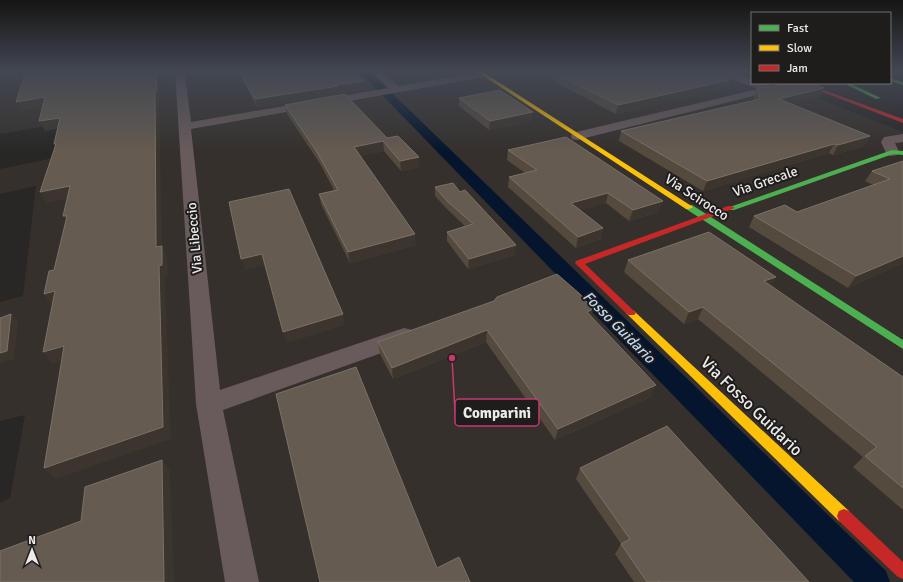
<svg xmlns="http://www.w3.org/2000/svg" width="903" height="582" viewBox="0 0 903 582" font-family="Signika,sans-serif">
	<rect width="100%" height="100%" fill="#282726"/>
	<path fill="#36302c" d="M0 71H724L752 83 773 89 787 86 903 132V582H0V503L10 498 25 415 0 421V302L23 296 36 186 0 194V169L58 157 64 123 0 134Z"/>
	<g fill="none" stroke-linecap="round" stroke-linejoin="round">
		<path fill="#04152d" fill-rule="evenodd" d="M359 71H369L886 571 890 582H854Z"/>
		<path fill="#695b5c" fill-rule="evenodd" d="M175 71H202L201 73 185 75 191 122 388 88 371 71H382L398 86 485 71H507L502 74 191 129 220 390 404 328 412 330 415 336 412 342 223 410 259 582H225L196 404Z
			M714 71H729L752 79V83C760 83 769 83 774 89L773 91 577 140 572 139 571 136 572 133 758 89 715 73Z
			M903 134V142L895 143 899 152 897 155 892 156 887 155 881 142 884 137Z"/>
		<path fill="#4caf50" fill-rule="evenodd" d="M890 78 903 82V85L890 81Z
			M843 83H849L881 98 876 99Z
			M892 150 903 151V155L893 154 734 210H731L727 208Z
			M686 205H692L903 340V349L686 209Z"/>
		<path fill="#ffc107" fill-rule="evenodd" d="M476 71H481L693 207 689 209H686Z
			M631 310 634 311 849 511 851 516 849 521 844 523 839 521 628 315 626 313Z"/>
		<path fill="#c62828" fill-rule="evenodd" d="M799 83H805L903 119V123Z
			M728 206H731L735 208 585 264 634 311 636 313 634 315H628L575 263 576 261Z
			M844 509 849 511 903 562V579L898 577 839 521 837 516 839 511Z"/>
	</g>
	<path fill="#544a3e" d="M224 71H354L364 89 339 93V95L257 107 239 74 226 76Z
		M398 71H451L407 78Z
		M552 72 730 80 727 89 616 114 551 80Z
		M757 89 820 96 791 104 870 136 864 146 833 155 829 153 703 191 619 141 621 131 754 100V98Z
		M459 98 532 121 489 130 459 106Z
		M285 105 387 138 419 157V167L401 171 384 151 360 156 416 245 350 263 321 204 319 194 334 190 319 162 287 114Z
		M508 150 659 212 629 221 606 203 580 210 603 228 601 239 576 248 508 187 509 177 525 173 507 160Z
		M903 161V263L848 288 749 227 754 216 797 212 873 185 865 181 872 171Z
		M435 187 515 255 468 269 447 241V232L465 226 448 210 435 196Z
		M628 260 771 286 903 377V510L853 467 863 457 698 319 684 324 624 272Z
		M593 309 591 317 651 397 555 440 486 342 393 379 380 354 378 342Z
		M580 468 809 582H634L615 554 621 544 576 479Z"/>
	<path fill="#3c352d" d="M7 71H24L8 73Z
		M156 71H159L160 98 159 99 162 246 167 257 168 277 165 278 171 439 56 479 44 468 156 247 155 90Z
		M224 71H238L239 74 226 76Z
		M406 71H451L407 78Z
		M730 80 727 89 616 114 618 105Z
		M363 81 364 89 339 93V95L257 107 255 99Z
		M824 88 820 96 775 108 779 99Z
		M45 97 50 106 21 111 16 102Z
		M0 101 2 104 0 112Z
		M533 112 532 121 489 130 490 121Z
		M60 118 65 127 45 131 39 121Z
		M870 136 864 146 833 155 838 145Z
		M383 141 384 151 355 157 354 147Z
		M834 144 829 153 703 191 707 181Z
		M419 157V167L401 171 400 161Z
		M70 186 76 196 47 203 40 192Z
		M608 193 606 203 569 214 571 203Z
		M663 201 659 212 629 221 633 210Z
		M63 216H67L69 227Z
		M603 228 601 239 576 248 578 237Z
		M415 234 416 245 350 263 348 252Z
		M516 245 515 255 468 269 469 259Z
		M262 254 266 265 245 270 241 259Z
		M903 256V263L848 288 856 276Z
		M776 277 769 288 764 281Z
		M55 291 52 305 44 294Z
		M703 307 698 319 684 324 689 312Z
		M593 309 590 321 587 312Z
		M11 314 18 322 14 359 0 364V353Z
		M343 314 345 325 287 343 283 332Z
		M487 330 486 342 393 379 392 368Z
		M64 346 73 357 52 363 43 352Z
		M656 385 651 397 555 440 558 429Z
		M162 460 170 471 174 582H164Z"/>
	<path fill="#655b50" stroke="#7a7268" d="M26 71H156L157 90H155L156 247 162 246V265L159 266 163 427 44 468 64 346 43 352 55 291 44 294 49 271 54 270 67 216H63L70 186 40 192 56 144H54L60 118 39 121 45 97 16 102Z
		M239 71H354L363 81 336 85 338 86 255 99Z
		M556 71H706L730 80 618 105 552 72Z
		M790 83H813L824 88 779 99 870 136 838 145 834 144 707 181 621 131 760 99 757 89Z
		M500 90 533 112 490 121 459 98Z
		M345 94 387 138 398 136 419 157 400 161 383 141 354 147 415 234 348 252 319 194 338 190 317 152 285 105Z
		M566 137 663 201 633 210 608 193 571 203 603 228 578 237 509 177 537 170 508 150Z
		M903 161V256L856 276 754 216 785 205 797 212 890 179 872 171Z
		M453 183 460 192 465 190 516 245 469 259 447 232 473 224 447 201 435 187Z
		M289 189 343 314 283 332 262 254 241 259 229 202Z
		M709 232 776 277 764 281 903 377V488L865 456 877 447 703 307 689 312 628 260Z
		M557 274 580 294 593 309 587 312 656 385 558 429 487 330 392 368 378 342 494 301 497 297Z
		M11 314 7 351 0 353V318Z
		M356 367 437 568 459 557 470 582H320L276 394Z
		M667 426 809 582H660L659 581 657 582H647L621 544 630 539 580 468Z
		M162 460 164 582H0V551L81 521 85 487Z"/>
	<linearGradient id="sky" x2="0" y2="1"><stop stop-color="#161515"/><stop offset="0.47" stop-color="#424752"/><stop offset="1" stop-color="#424752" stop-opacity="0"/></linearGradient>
	<rect width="903" height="152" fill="url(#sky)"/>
	<g text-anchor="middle" stroke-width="4" stroke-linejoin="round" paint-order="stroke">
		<g font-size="14" fill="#ecebea" stroke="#1f1d1c">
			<text transform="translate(765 181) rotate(-19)" y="5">Via Grecale</text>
			<text transform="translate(697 197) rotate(33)" y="5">Via Scirocco</text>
			<text transform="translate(194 238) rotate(-95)" y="5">Via Libeccio</text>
		</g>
		<g font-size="15" font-style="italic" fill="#bdd7f7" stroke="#1f1d1c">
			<text transform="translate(619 327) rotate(45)" y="5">Fosso Guidario</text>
		</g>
		<g font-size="17" fill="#ecebea" stroke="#1f1d1c">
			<text transform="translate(752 406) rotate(44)" y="6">Via Fosso Guidario</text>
		</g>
	</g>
	<path fill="none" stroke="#c83870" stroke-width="1.5" d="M452 358L455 412"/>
	<circle fill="#c83870" stroke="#1f1d1c" stroke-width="1.5" cx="452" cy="358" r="4"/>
	<rect fill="#1f1d1c" stroke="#c83870" stroke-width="1.5" x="455" y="399" width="84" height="27" rx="4"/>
	<g font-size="15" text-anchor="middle" font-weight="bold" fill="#ecebea">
		<text x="497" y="418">Comparini</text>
	</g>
	<rect x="751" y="12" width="140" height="72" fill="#1f1d1c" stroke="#716f6e"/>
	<rect x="759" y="25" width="20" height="6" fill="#4caf50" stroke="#716f6e"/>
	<text x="787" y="32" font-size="12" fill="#ecebea">Fast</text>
	<rect x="759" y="45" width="20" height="6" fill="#ffc107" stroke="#716f6e"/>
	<text x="787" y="52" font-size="12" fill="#ecebea">Slow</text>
	<rect x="759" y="65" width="20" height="6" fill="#c62828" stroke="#716f6e"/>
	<text x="787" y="72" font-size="12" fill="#ecebea">Jam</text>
	<g transform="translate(32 550)" stroke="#1f1d1c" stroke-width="3" paint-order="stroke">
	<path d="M0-3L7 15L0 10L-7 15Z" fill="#ecebea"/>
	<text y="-6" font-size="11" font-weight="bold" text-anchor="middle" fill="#ecebea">N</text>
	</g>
</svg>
